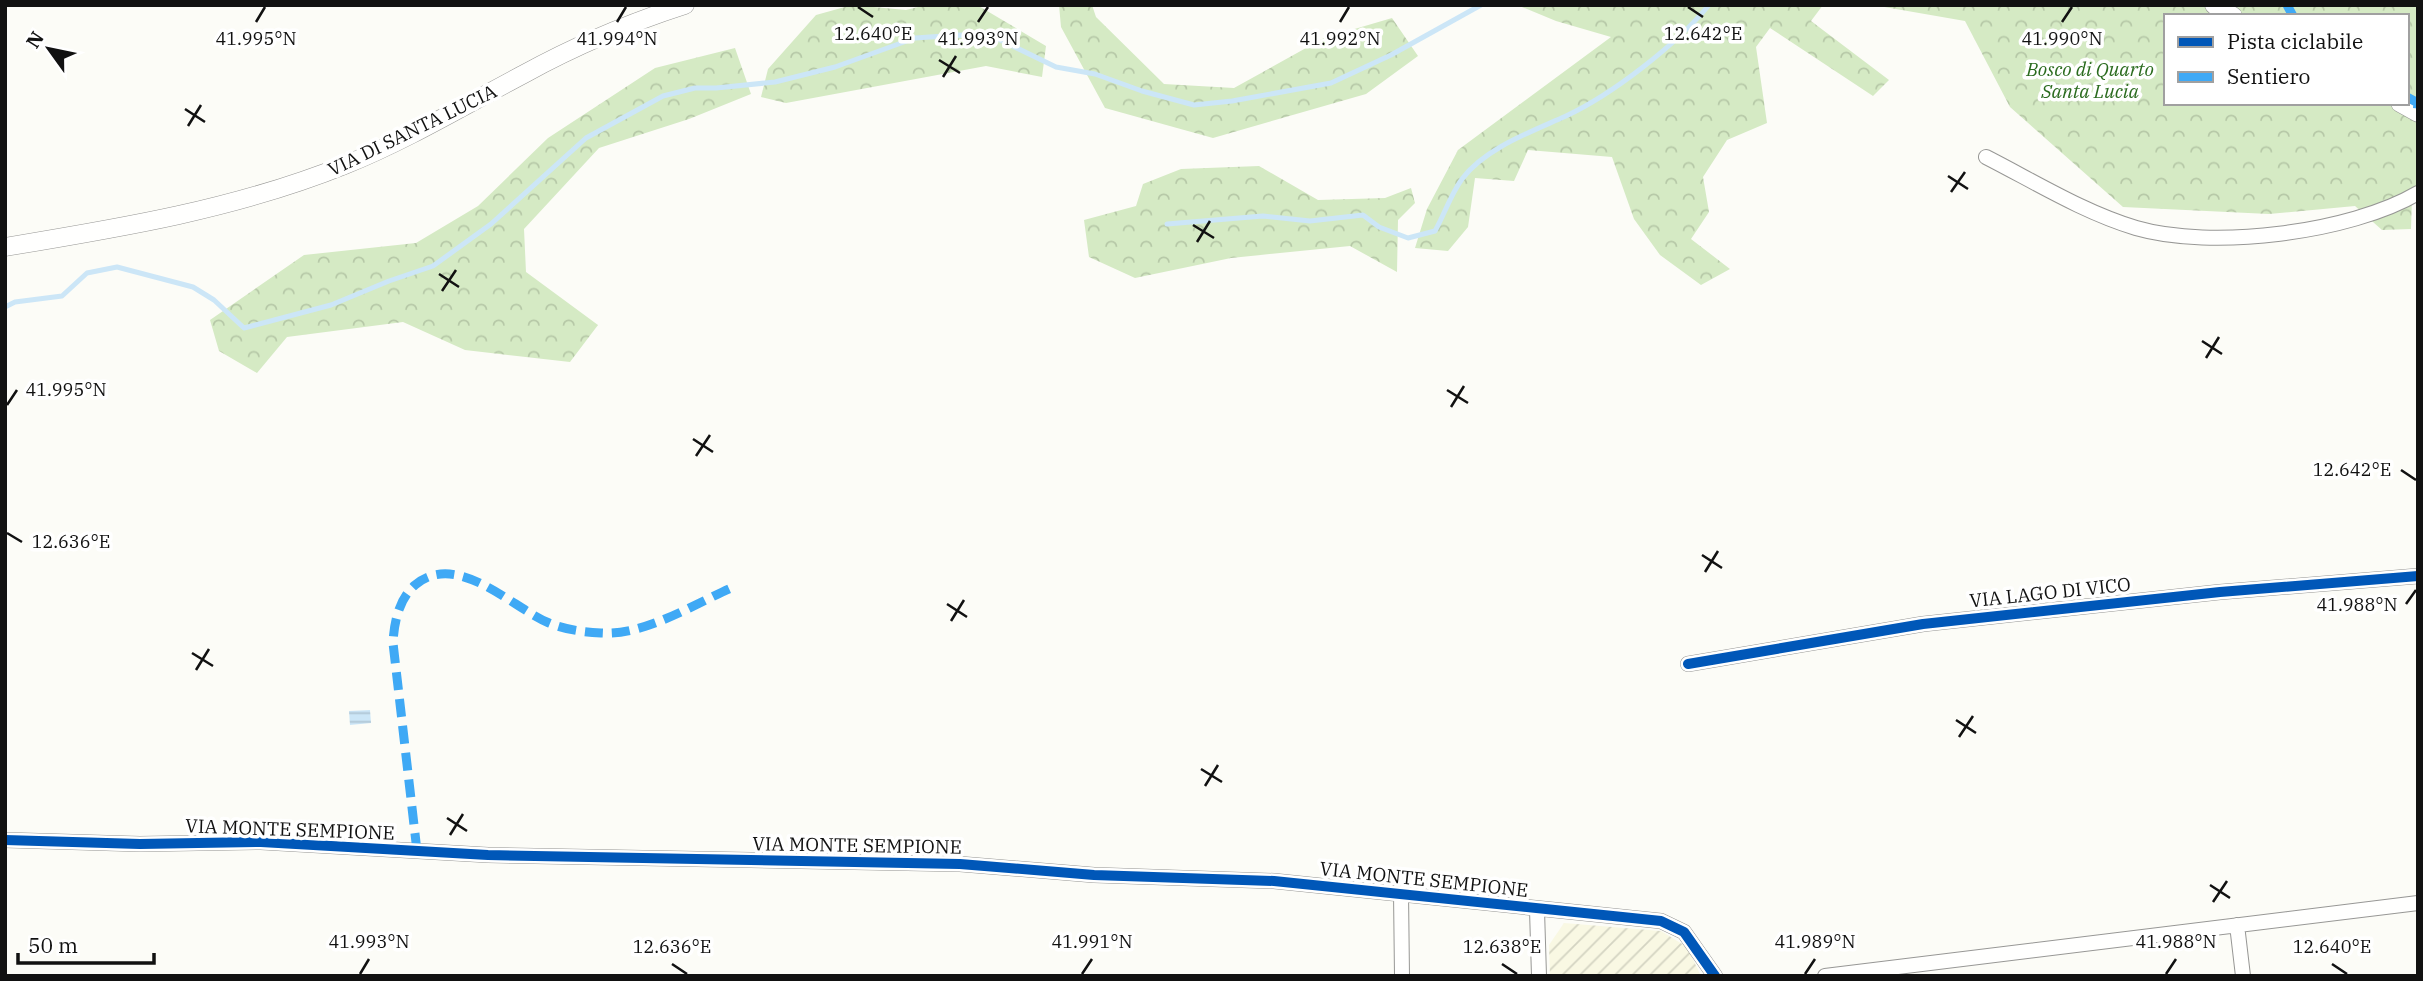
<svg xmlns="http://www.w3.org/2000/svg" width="2423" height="981" viewBox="0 0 2423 981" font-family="'IBM Plex Serif',serif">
	<defs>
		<pattern id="farmland-furrows" width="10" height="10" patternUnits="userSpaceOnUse" patternTransform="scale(1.75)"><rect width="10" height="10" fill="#f9f8e3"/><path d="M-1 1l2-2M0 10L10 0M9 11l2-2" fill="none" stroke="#d4d4c2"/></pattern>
		<pattern id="forest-crowns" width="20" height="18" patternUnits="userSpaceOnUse" patternTransform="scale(1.75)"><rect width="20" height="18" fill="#d5eac4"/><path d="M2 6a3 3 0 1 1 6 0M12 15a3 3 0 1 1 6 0" fill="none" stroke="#b6c8a7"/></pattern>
		<pattern id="water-rules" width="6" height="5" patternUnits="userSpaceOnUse" patternTransform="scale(1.75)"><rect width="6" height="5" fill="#cce6f7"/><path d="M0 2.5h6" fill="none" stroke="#aec4d3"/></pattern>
	</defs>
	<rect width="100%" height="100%" fill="#fcfcf7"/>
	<path fill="url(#farmland-furrows)" d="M1564 923 1661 931 1687 947 1701 976H1550L1549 945Z"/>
	<path fill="url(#forest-crowns)" fill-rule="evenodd" d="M852 5 906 10 926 5H977L1046 46 1042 77 986 66 786 103 761 97 768 69 816 15Z
		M1059 5H1092L1096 17 1164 84 1234 88 1324 38 1392 18 1418 56 1366 94 1213 138 1105 108 1061 27Z
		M1517 5H1823L1811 21 1889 80 1873 96 1770 28 1756 47 1767 123 1727 140 1703 177 1709 212 1691 239 1730 269 1701 285 1660 255 1634 219 1612 157 1528 150 1514 181 1475 178 1468 227 1448 251 1415 248 1427 209 1458 150 1611 37 1556 21Z
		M1873 5H2418V188L2412 198 2411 229 2382 230 2355 206 2269 214 2123 207 2010 107 1965 21ZM2166 16H2407V103H2166Z
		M735 48 751 94 689 119 599 148 524 229 526 272 598 325 570 362 465 350 403 322 287 337 257 373 219 351 210 320 304 255 416 243 478 206 548 138 655 68Z
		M1259 166 1318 200 1385 198 1411 188 1415 203 1398 220 1397 272 1350 246 1231 258 1135 278 1089 257 1084 220 1136 206 1143 184 1181 169Z"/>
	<path fill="url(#water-rules)" d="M370 710 371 723 350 725 349 711Z"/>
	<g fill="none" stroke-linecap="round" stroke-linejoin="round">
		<path stroke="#cce6f7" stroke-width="5" d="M1167 224 1263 216 1310 221 1363 215 1379 227 1408 238 1435 231C1444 215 1451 194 1462 179 1485 148 1533 131 1566 116 1613 94 1676 45 1709 5
			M5 307 15 302 62 296 87 273 117 267 193 287 214 300 244 328 331 305 389 281 433 266 491 224 586 138 663 96 695 88H716L775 82 835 67 915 38 959 35 994 37 1056 67 1095 74 1142 91 1194 105 1232 101 1331 83 1391 55 1481 5"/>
		<defs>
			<path id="minor" d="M1986 157C2035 182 2083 212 2136 228 2211 250 2350 233 2418 193
				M1688 664 1923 624 2220 592 2418 576
				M5 840 140 844 261 842 488 855 960 864 1094 875 1274 881 1661 921 1684 932 1715 976
				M1401 893 1402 976
				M1537 910 1539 976
				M2237 925 2243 976
				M1825 976 2418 903"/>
			<path id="tertiary" d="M2214 5 2233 16
				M2400 103 2418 113
				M5 247C120 228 236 209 345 165 407 140 465 105 524 74 575 46 629 23 685 5"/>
		</defs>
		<use href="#minor" stroke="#979795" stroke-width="16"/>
		<use href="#tertiary" stroke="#979795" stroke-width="19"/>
		<use href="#minor" stroke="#fffffe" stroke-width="14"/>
		<use href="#tertiary" stroke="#fffffe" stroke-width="18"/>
		<path stroke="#3fa9f5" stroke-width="9" stroke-dasharray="18 9" stroke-linecap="butt" d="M2287 5 2293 16
			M2407 97 2418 103 2417 113
			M417 851 393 643C394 622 399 599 415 585 457 550 511 607 549 623 566 630 584 632 601 633 643 636 693 605 731 588"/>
		<defs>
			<path id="cycleway" d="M1688 664 1923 624 2220 592 2418 576
				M5 840 140 844 261 842 488 855 960 864 1094 875 1274 881 1661 921 1684 932 1715 976"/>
		</defs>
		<use href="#cycleway" stroke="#fff" stroke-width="15"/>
		<use href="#cycleway" stroke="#0057b8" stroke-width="10"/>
	</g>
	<path fill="none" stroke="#111" stroke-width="2.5" d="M858 7 873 17M1688 7 1703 17M256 22 265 7M617 22 626 7M978 22 988 7M1340 22 1349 7M2062 22 2072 7M939 60 960 73M943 77 956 56M185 109 205 122M188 126 201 105M1948 176 1968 189M1951 192 1965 172M1193 225 1214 238M1197 242 1210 221M439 274 459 287M442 291 456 270M2202 341 2222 354M2206 358 2219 337M1447 390 1468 403M7 405 17 390M1451 407 1464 386M693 439 713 452M696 456 710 435M2401 470 2416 480M7 533 22 542M1702 555 1722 568M1705 572 1718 551M947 604 967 617M2406 604 2416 590M951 621 964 600M192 653 213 666M196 670 209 649M1956 720 1976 733M1959 737 1973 716M1201 769 1222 782M1205 786 1218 765M447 818 467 831M450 835 463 814M2210 885 2230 898M2213 902 2227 881M672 964 687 974M1502 964 1517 974M2332 964 2347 974M360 974 369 959M1082 974 1092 959M1805 974 1815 959M2166 974 2176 959"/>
	<g text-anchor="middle" stroke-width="7" stroke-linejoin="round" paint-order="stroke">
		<g font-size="19" font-style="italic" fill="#2a6b1e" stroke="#fff">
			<text x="2090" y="76">Bosco di Quarto<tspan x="2090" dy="22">Santa Lucia</tspan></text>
		</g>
		<g font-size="19" fill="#111" stroke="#fff">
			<text transform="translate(412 130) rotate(-26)" y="7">VIA DI SANTA LUCIA</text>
			<text transform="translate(2050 592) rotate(-6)" y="7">VIA LAGO DI VICO</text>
			<text transform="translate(290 829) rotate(2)" y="7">VIA MONTE SEMPIONE</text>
			<text transform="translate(857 845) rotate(1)" y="7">VIA MONTE SEMPIONE</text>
			<text transform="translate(1424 879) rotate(6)" y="7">VIA MONTE SEMPIONE</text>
		</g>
	</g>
	<g font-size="18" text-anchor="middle" fill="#111" stroke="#fff" stroke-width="7" stroke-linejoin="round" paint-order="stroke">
		<text x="873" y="40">12.640°E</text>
		<text x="1703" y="40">12.642°E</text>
		<text x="256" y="45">41.995°N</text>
		<text x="617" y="45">41.994°N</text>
		<text x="978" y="45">41.993°N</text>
		<text x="1340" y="45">41.992°N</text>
		<text x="2062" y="45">41.990°N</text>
		<text x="66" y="396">41.995°N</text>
		<text x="2352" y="476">12.642°E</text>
		<text x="71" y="548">12.636°E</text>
		<text x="2357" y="611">41.988°N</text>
		<text x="369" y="948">41.993°N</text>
		<text x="1092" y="948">41.991°N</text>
		<text x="1815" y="948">41.989°N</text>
		<text x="2176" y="948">41.988°N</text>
		<text x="672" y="953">12.636°E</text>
		<text x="1502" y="953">12.638°E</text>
		<text x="2332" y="953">12.640°E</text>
	</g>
	<rect width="2423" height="981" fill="none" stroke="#111111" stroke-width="14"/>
	<rect x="2164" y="14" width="245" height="91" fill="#ffffff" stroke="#a0a0a0" stroke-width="2"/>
	<rect x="2178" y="37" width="35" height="10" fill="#0057b8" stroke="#a0a0a0" stroke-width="2"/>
	<text x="2227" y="49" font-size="21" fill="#111111">Pista ciclabile</text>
	<rect x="2178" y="72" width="35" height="10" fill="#3fa9f5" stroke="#a0a0a0" stroke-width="2"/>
	<text x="2227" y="84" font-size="21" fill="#111111">Sentiero</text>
	<g transform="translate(49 49) rotate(303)" stroke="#ffffff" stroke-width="5" paint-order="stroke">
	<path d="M0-5L12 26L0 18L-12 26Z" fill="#111111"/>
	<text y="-10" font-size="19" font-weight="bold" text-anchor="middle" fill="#111111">N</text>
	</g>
	<path d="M18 953v10h136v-10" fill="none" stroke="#111111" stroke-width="3.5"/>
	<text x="28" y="953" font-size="21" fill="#111111" stroke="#ffffff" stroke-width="5" paint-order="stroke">50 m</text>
</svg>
